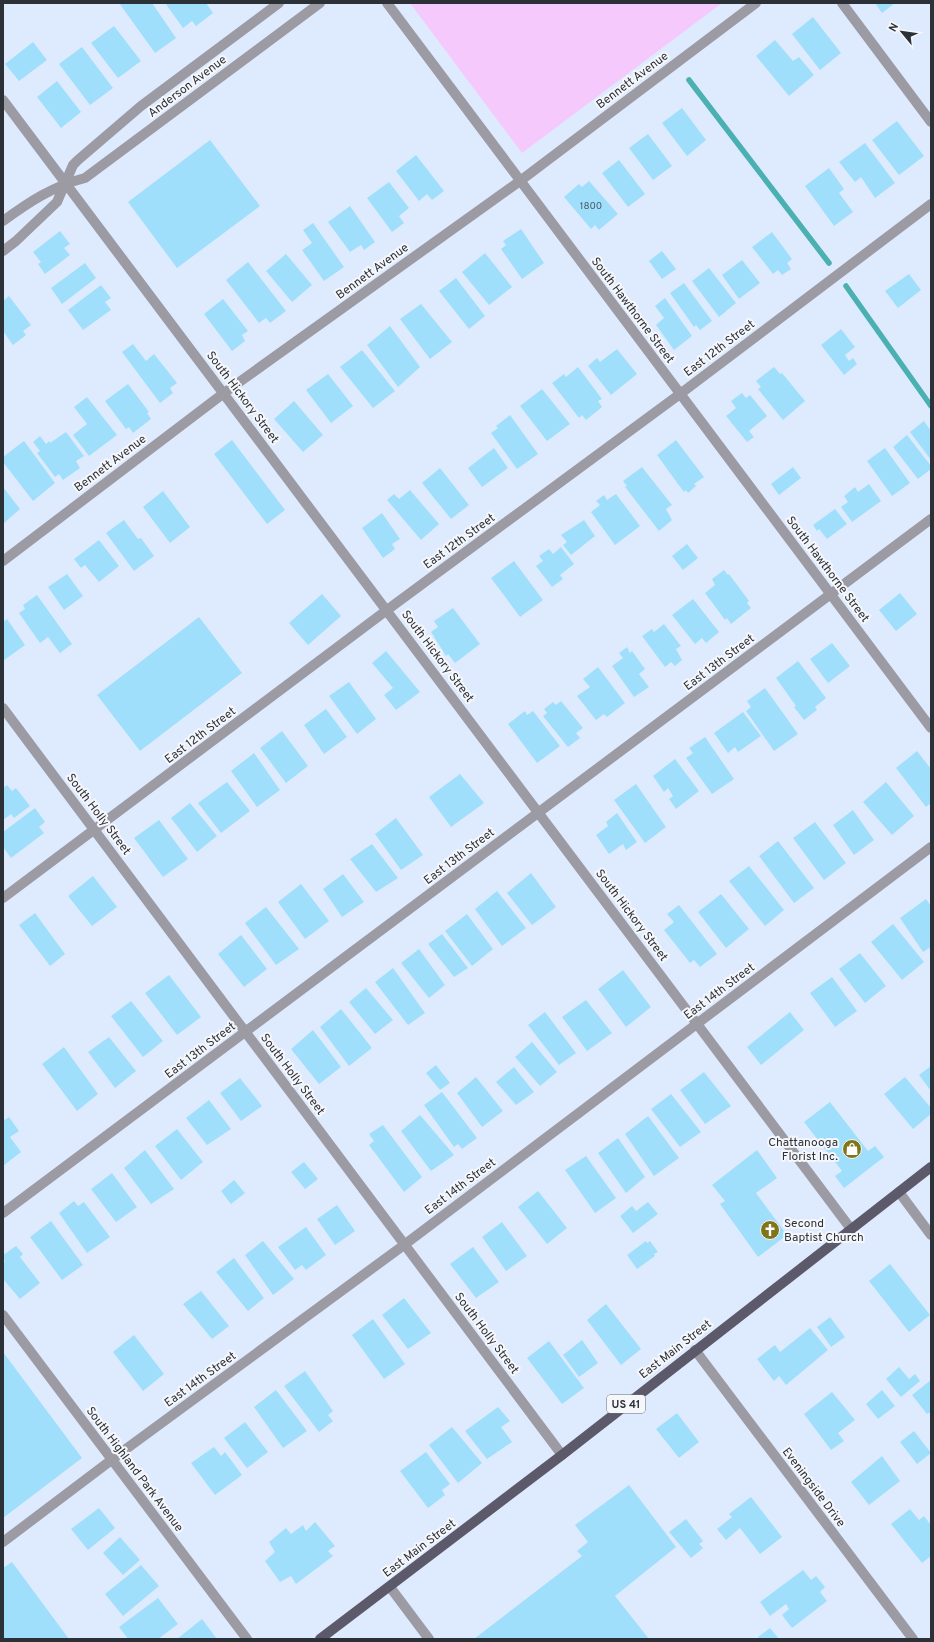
<svg xmlns="http://www.w3.org/2000/svg" width="934" height="1642" viewBox="0 0 934 1642" font-family="Overpass,sans-serif">
	<rect width="100%" height="100%" fill="#deebfe"/>
	<path fill="#f5c9fc" d="M410 3H722L522 153Z"/>
	<g fill="none" stroke-linecap="round" stroke-linejoin="round">
		<path stroke="#4bb0b1" stroke-width="5.5" d="M689 80 829 263
			M846 286 931 406"/>
	</g>
	<path fill="#a0dffb" d="M119 3H152L176 38 155 53Z
		M165 3H206L213 13 196 26 192 21 183 28Z
		M875 3H895L882 13Z
		M813 17 841 53 820 70 792 34Z
		M114 26 141 61 118 78 91 43Z
		M775 40 793 61 799 57 814 75 789 96 756 56Z
		M33 42 47 60 19 81 5 64Z
		M82 47 113 88 90 105 59 64Z
		M57 81 81 112 61 128 37 97Z
		M682 108 706 140 687 156 662 123Z
		M897 121 924 156 899 175 872 140Z
		M648 134 672 166 653 180 629 148Z
		M210 140 260 206 177 268 128 202Z
		M865 143 895 183 875 198 861 177 855 182 839 162Z
		M416 155 444 191 432 200 427 194 419 201 396 171Z
		M619 160 645 194 628 207 602 173Z
		M829 168 844 189 839 193 853 212 834 226 805 186Z
		M589 181 618 214 599 230 595 225 591 229 564 197 579 184 582 187Z
		M389 182 409 208 399 216 404 223 392 232 367 198Z
		M350 206 375 242 364 250 361 245 350 252 328 222Z
		M313 223 344 267 324 281 302 250 312 243 303 230Z
		M521 229 544 263 522 279 501 249 506 245 503 241Z
		M60 231 70 244 64 248 70 255 45 274 38 264 41 262 33 252Z
		M772 232 792 259 787 263 791 269 782 275 778 270 773 274 752 247Z
		M662 251 676 269 662 279 649 261Z
		M485 253 512 287 489 305 462 272Z
		M286 254 312 285 292 302 266 271Z
		M742 260 760 283 739 299 722 275Z
		M248 262 286 311 270 323 266 318 259 323 226 280Z
		M85 263 96 278 62 304 51 288Z
		M709 268 736 303 719 317 692 281Z
		M909 274 921 290 898 308 885 291Z
		M456 278 485 316 469 329 439 291Z
		M684 283 712 321 700 330 696 325 694 327 670 293Z
		M101 285 111 298 105 302 111 310 83 330 68 310Z
		M9 296 31 325 23 331 26 335 13 345 3 331V301Z
		M665 298 692 336 674 350 656 325 664 318 655 306Z
		M223 299 248 331 242 335 245 341 232 351 204 314Z
		M421 304 452 342 430 359 400 319Z
		M390 326 420 367 398 387 367 345Z
		M841 329 855 347 845 355 849 361 853 358 857 364 844 375 821 345Z
		M133 344 146 361 154 354 177 383 170 388 173 393 160 403 122 352Z
		M617 349 637 374 611 395 588 366 597 358 600 362Z
		M362 350 395 391 373 408 340 367Z
		M578 367 602 399 598 401 602 407 586 420 582 415 579 418 552 383 564 374 566 377Z
		M774 367 780 374 782 373 805 401 783 420 758 389 761 387 756 381Z
		M328 374 353 406 331 423 306 390Z
		M128 384 149 412 147 413 151 419 133 433 129 427 126 429 105 401Z
		M542 389 570 424 547 441 520 406Z
		M742 393 746 398 750 395 767 416 749 431 754 437 747 442 726 416 736 408 731 401Z
		M87 397 117 435 89 456 73 435 87 424 74 407Z
		M294 401 323 435 303 452 274 419Z
		M510 415 538 454 517 469 491 433 498 428 496 426Z
		M924 421 931 431V460L910 432Z
		M66 432 84 456 76 461 80 468 63 480 59 474 55 477 37 453 40 451 33 442 40 436 46 444 49 441 50 443Z
		M907 435 931 466V469L918 479 893 447Z
		M232 440 285 510 267 524 214 454Z
		M676 440 704 477 694 484 696 486 688 493 686 490 684 492 678 484 657 455Z
		M24 441 55 483 33 501 3 462V457Z
		M494 448 508 468 482 487 468 468Z
		M885 448 910 483 892 496 867 461Z
		M642 467 672 505 666 509 672 520 659 531 625 487 627 486 623 481Z
		M793 467 801 478 779 495 771 484Z
		M440 468 469 505 451 519 422 483Z
		M869 484 881 501 852 522 841 507 848 502 844 496 855 487 858 492Z
		M3 487 20 509 3 524Z
		M410 490 439 524 421 540 387 500 394 494 399 499Z
		M163 491 190 527 170 543 143 507Z
		M616 494 640 526 615 545 591 512 600 505 596 501 604 495 607 500Z
		M835 509 847 524 827 539 819 529 817 531 813 525Z
		M382 513 400 539 392 544 395 549 383 558 362 528Z
		M124 520 138 539 141 538 154 556 134 571 106 533Z
		M584 520 595 536 571 555 563 545 567 542 561 535Z
		M99 540 119 566 99 582 85 565 81 568 74 559Z
		M687 544 698 558 683 570 672 556Z
		M561 547 574 564 560 575 563 579 552 587 536 566 543 561 539 556 549 549 553 554Z
		M514 561 543 600 520 617 491 578Z
		M724 570 728 575 729 574 749 601 747 603 751 608 731 624 727 618 725 620 705 593 715 585 712 579Z
		M67 574 83 596 64 610 48 587Z
		M900 593 917 614 896 631 879 610Z
		M322 594 341 616 308 645 289 623Z
		M37 595 72 644 60 653 48 637 40 643 19 613 25 609 23 605Z
		M693 599 719 632 706 643 702 638 695 644 672 615Z
		M453 608 480 644 455 663 448 654 446 656 431 632 438 627 434 621Z
		M199 617 242 673 140 751 97 695Z
		M7 619 25 645 3 661V622Z
		M664 624 681 646 676 649 682 660 675 666 671 662 665 667 642 636 652 629 654 632Z
		M832 643 850 666 828 683 810 659Z
		M627 647 630 653 632 651 645 669 639 674 649 687 634 697 612 666 623 658 619 653Z
		M386 651 420 692 396 710 384 695 393 688 372 663Z
		M798 661 826 698 815 707 817 710 804 720 794 707 796 706 776 678Z
		M598 667 625 703 607 717 604 714 596 720 577 696 590 687 583 679Z
		M349 682 376 719 357 734 329 696Z
		M765 688 798 734 774 751 746 711 751 707 747 701Z
		M561 701 583 728 576 733 580 738 568 747 543 716 547 713 544 709 553 702 556 705Z
		M326 709 347 737 324 754 304 725Z
		M525 711 527 715 533 711 560 746 537 763 508 724Z
		M743 712 761 736 738 752 735 747 728 753 714 733Z
		M282 731 308 766 286 783 260 748Z
		M705 737 734 779 712 794 686 758 693 753 689 748Z
		M917 751 931 769V803L926 807 896 768Z
		M254 753 280 790 257 807 231 771Z
		M675 759 699 791 676 809 669 799 673 796 668 788 664 792 653 776Z
		M460 774 484 803 451 827 429 797Z
		M227 782 250 811 221 833 198 803Z
		M886 782 914 816 892 835 863 802Z
		M636 784 666 827 645 843 614 800Z
		M7 785 12 791 16 788 30 806 14 818 11 814 3 820V788Z
		M190 803 217 836 197 852 171 818Z
		M35 808 45 822 39 827 44 833 11 858 3 847V832Z
		M853 810 874 840 854 855 833 825Z
		M617 813 637 842 626 850 623 844 609 854 596 835 608 826 606 822Z
		M396 818 423 855 401 870 375 834Z
		M159 820 188 859 163 877 134 838Z
		M815 822 846 863 824 880 793 838Z
		M778 841 814 888 794 903 759 856Z
		M372 844 398 878 376 892 350 859Z
		M749 866 784 910 765 926 729 881Z
		M531 873 556 907 532 925 507 893Z
		M343 874 364 902 342 917 323 889Z
		M93 876 117 907 92 926 68 896Z
		M301 884 329 921 305 939 278 902Z
		M497 891 526 928 502 946 475 909Z
		M721 894 749 929 726 948 698 912Z
		M926 899 931 906V947L923 952 900 918Z
		M679 905 717 954 700 967 694 960 690 963 664 930 674 922 667 914Z
		M266 907 299 949 276 965 245 923Z
		M35 913 65 954 50 966 19 925Z
		M467 914 493 949 472 966 445 931Z
		M893 924 924 962 902 980 871 942Z
		M442 934 468 968 454 977 428 944Z
		M241 935 267 969 244 987 218 954Z
		M419 949 445 985 429 998 401 963Z
		M860 953 886 986 865 1003 839 969Z
		M393 968 425 1013 408 1025 375 982Z
		M623 970 651 1007 626 1027 598 989Z
		M169 975 201 1017 177 1035 145 993Z
		M832 977 857 1011 835 1027 810 993Z
		M366 988 393 1020 375 1034 349 1002Z
		M586 1000 612 1033 587 1051 562 1017Z
		M131 1001 163 1041 143 1057 111 1016Z
		M341 1009 372 1048 349 1066 320 1027Z
		M545 1012 576 1053 559 1065 528 1025Z
		M790 1012 804 1030 761 1065 747 1047Z
		M313 1030 341 1067 319 1084 291 1049Z
		M109 1037 136 1071 115 1088 88 1052Z
		M532 1042 557 1072 540 1086 515 1057Z
		M64 1047 98 1094 77 1111 42 1064Z
		M436 1065 450 1083 440 1090 426 1073Z
		M931 1066V1091L919 1075Z
		M514 1067 534 1092 516 1105 496 1082Z
		M704 1072 731 1106 705 1124 680 1090Z
		M476 1077 503 1111 482 1127 457 1093Z
		M905 1077 931 1108V1114L913 1129 884 1094Z
		M240 1078 262 1106 241 1121 220 1093Z
		M442 1092 477 1138 462 1149 458 1144 454 1147 424 1105Z
		M671 1094 701 1132 680 1147 651 1109Z
		M209 1100 231 1129 207 1145 186 1118Z
		M830 1102 868 1151 875 1146 884 1157 844 1188 835 1176 842 1171 804 1122Z
		M420 1115 454 1155 431 1171 401 1131Z
		M648 1116 679 1158 654 1176 625 1134Z
		M9 1117 19 1131 10 1137 21 1152 3 1166V1121Z
		M383 1125 422 1177 404 1192 369 1145 374 1141 369 1134Z
		M177 1129 203 1162 181 1180 155 1146Z
		M618 1138 645 1177 626 1193 598 1153Z
		M145 1150 174 1189 151 1204 124 1168Z
		M757 1150 777 1178 756 1193 787 1235 758 1257 720 1204 725 1201 712 1185Z
		M586 1156 616 1198 595 1213 565 1170Z
		M304 1162 318 1179 305 1189 291 1172Z
		M112 1173 137 1207 116 1222 91 1189Z
		M234 1180 245 1193 231 1204 221 1191Z
		M538 1191 567 1228 547 1244 518 1207Z
		M74 1201 78 1206 84 1202 110 1237 87 1253 59 1213Z
		M648 1202 658 1214 633 1233 620 1216 632 1206 636 1211Z
		M337 1205 355 1231 335 1245 317 1219Z
		M51 1221 83 1265 62 1280 30 1237Z
		M502 1222 527 1256 506 1271 482 1237Z
		M306 1227 326 1255 306 1270 302 1265 295 1270 278 1247Z
		M263 1241 294 1279 273 1295 245 1255Z
		M646 1241 647 1243 650 1241 658 1252 654 1254 655 1256 637 1269 627 1255Z
		M16 1246 23 1254 20 1257 40 1283 20 1299 3 1279V1263L5 1262 3 1255Z
		M473 1247 499 1282 476 1298 450 1264Z
		M234 1258 264 1298 248 1311 216 1272Z
		M890 1264 930 1315 909 1332 869 1281Z
		M201 1291 229 1326 212 1339 183 1304Z
		M404 1298 431 1333 408 1349 382 1315Z
		M606 1304 641 1349 621 1365 587 1320Z
		M830 1317 845 1337 831 1347 817 1327Z
		M373 1319 405 1364 384 1379 352 1335Z
		M810 1328 828 1350 786 1385 779 1376 774 1381 757 1359 775 1345 780 1352Z
		M134 1335 164 1374 143 1391 113 1352Z
		M582 1340 598 1363 579 1377 563 1355Z
		M549 1341 584 1388 562 1404 527 1358Z
		M3 1352 82 1458 3 1518Z
		M899 1367 909 1379 915 1374 920 1381 901 1397 886 1379Z
		M305 1371 333 1411 328 1415 333 1421 319 1432 284 1386Z
		M931 1380V1412L927 1414 912 1395Z
		M276 1390 307 1431 283 1448 254 1407Z
		M882 1390 895 1406 878 1419 866 1404Z
		M832 1392 855 1420 838 1433 844 1441 831 1450 804 1414Z
		M498 1407 510 1421 501 1427 512 1442 487 1459 465 1431Z
		M677 1413 699 1442 679 1458 656 1429Z
		M245 1422 268 1452 247 1468 224 1438Z
		M452 1427 482 1463 458 1483 429 1445Z
		M914 1431 931 1453 917 1464 900 1442Z
		M214 1447 221 1456 225 1452 242 1475 215 1495 191 1463Z
		M426 1452 450 1484 442 1490 445 1495 428 1508 400 1471Z
		M882 1456 900 1481 869 1505 851 1482Z
		M629 1485 676 1547 615 1596 649 1639H474L582 1556 577 1551 588 1542 575 1525Z
		M751 1497 782 1537 760 1554 740 1528 726 1540 717 1529 732 1517 729 1514Z
		M99 1508 115 1528 88 1550 71 1529Z
		M910 1509 919 1520 924 1516 931 1525V1556L922 1563 891 1524Z
		M686 1519 703 1541 699 1544 703 1548 691 1558 669 1532Z
		M315 1522 335 1546 328 1551 333 1556 296 1584 291 1576 280 1582 265 1561 275 1552 269 1542 286 1528 291 1534 303 1525 306 1531Z
		M120 1537 140 1560 123 1575 103 1553Z
		M12 1562 69 1639H3V1568Z
		M141 1565 159 1586 123 1616 105 1594Z
		M803 1570 811 1580 816 1576 825 1587 820 1592 827 1601 792 1628 782 1615 789 1609 786 1604 770 1616 760 1602Z
		M158 1598 178 1624 158 1639H128L119 1627Z
		M202 1619 217 1639H177Z
		M770 1628 779 1639H759L758 1637Z"/>
	<g fill="none" stroke-linecap="round" stroke-linejoin="round">
		<path stroke="#9c9ba4" stroke-width="10" d="M387 3 931 728
			M842 3 931 122
			M3 100 851 1229
			M3 221C29 202 53 186 85 178L320 3
			M3 251 16 241 57 202 73 165 78 160 141 106 279 3
			M3 561 224 393 520 181 756 3
			M3 708 562 1455
			M3 898 387 610 680 394 931 204
			M899 1192 931 1235
			M3 1213 931 519
			M3 1315 247 1639
			M695 1350 913 1639
			M3 1542 126 1449 404 1245 931 847
			M390 1587 429 1639"/>
		<path stroke="#5c5a6a" stroke-width="10" d="M320 1639 562 1455 931 1167"/>
	</g>
	<defs>
		<symbol id="shop-disc" viewBox="-11 -11 22 22"><circle r="9.5" fill="#817519" stroke="#f5f7fb"/><path d="M-5-2.5h2.3a2.7 3.5 0 0 1 5.4 0H5L5.5 6h-11ZM-1.5-2.5h3a1.5 2.3 0 0 0-3 0Z" fill="#fff"/></symbol>
		<symbol id="church-disc" viewBox="-11 -11 22 22"><circle r="9.5" fill="#817519" stroke="#f5f7fb"/><path d="M-1.2-6h2.4v3.5h3.3v2.4h-3.3V6h-2.4V-.1h-3.3v-2.4h3.3Z" fill="#fff"/></symbol>
	</defs>
	<g fill-rule="evenodd">
		<use href="#shop-disc" x="841" y="1138" width="22" height="22"/>
		<use href="#church-disc" x="759" y="1219" width="22" height="22"/>
	</g>
	<g text-anchor="middle" stroke-width="4" stroke-linejoin="round" paint-order="stroke">
		<g font-size="10" fill="#495c69">
			<text x="591" y="209">1800</text>
		</g>
		<rect fill="#f5f7fb" stroke="#686c72" stroke-width="1" x="607" y="1395" width="38" height="18" rx="3"/>
		<g font-size="11" font-weight="bold" fill="#2c3138">
			<text x="626" y="1408">US 41</text>
		</g>
		<g font-size="12" fill="#2c3138" stroke="#f5f7fb">
			<text transform="translate(632 80) rotate(-37)" y="4">Bennett Avenue</text>
			<text transform="translate(187 86) rotate(-37)" y="4">Anderson Avenue</text>
			<text transform="translate(372 271) rotate(-36)" y="4">Bennett Avenue</text>
			<text transform="translate(633 310) rotate(53)" y="4">South Hawthorne Street</text>
			<text transform="translate(719 348) rotate(-37)" y="4">East 12th Street</text>
			<text transform="translate(243 397) rotate(53)" y="4">South Hickory Street</text>
			<text transform="translate(110 463) rotate(-37)" y="4">Bennett Avenue</text>
			<text transform="translate(459 541) rotate(-36)" y="4">East 12th Street</text>
			<text transform="translate(828 569) rotate(53)" y="4">South Hawthorne Street</text>
			<text transform="translate(438 656) rotate(53)" y="4">South Hickory Street</text>
			<text transform="translate(719 662) rotate(-37)" y="4">East 13th Street</text>
			<text transform="translate(200 735) rotate(-37)" y="4">East 12th Street</text>
			<text transform="translate(99 814) rotate(53)" y="4">South Holly Street</text>
			<text transform="translate(459 856) rotate(-37)" y="4">East 13th Street</text>
			<text transform="translate(632 915) rotate(53)" y="4">South Hickory Street</text>
			<text transform="translate(719 991) rotate(-37)" y="4">East 14th Street</text>
			<text transform="translate(200 1050) rotate(-37)" y="4">East 13th Street</text>
			<text transform="translate(293 1074) rotate(53)" y="4">South Holly Street</text>
			<text transform="translate(460 1186) rotate(-37)" y="4">East 14th Street</text>
			<text transform="translate(487 1333) rotate(53)" y="4">South Holly Street</text>
			<text transform="translate(675 1349) rotate(-38)" y="4">East Main Street</text>
			<text transform="translate(200 1379) rotate(-36)" y="4">East 14th Street</text>
			<text transform="translate(135 1469) rotate(53)" y="4">South Highland Park Avenue</text>
			<text transform="translate(814 1487) rotate(53)" y="4">Eveningside Drive</text>
			<text transform="translate(419 1548) rotate(-37)" y="4">East Main Street</text>
		</g>
		<g font-size="12" fill="#2c3138" stroke="#f5f7fb" text-anchor="end">
			<text x="838" y="1146">Chattanooga<tspan x="838" dy="14">Florist Inc.</tspan></text>
			<text x="784" y="1227" text-anchor="start">Second<tspan x="784" dy="14">Baptist Church</tspan></text>
		</g>
	</g>
	<rect width="934" height="1642" fill="none" stroke="#2c3138" stroke-width="8"/>
	<g transform="translate(902 32) rotate(299)" stroke="#f5f7fb" stroke-width="3" paint-order="stroke">
	<path d="M0-3L7 15L0 10L-7 15Z" fill="#2c3138"/>
	<text y="-6" font-size="11" font-weight="bold" text-anchor="middle" fill="#2c3138">N</text>
	</g>
</svg>
